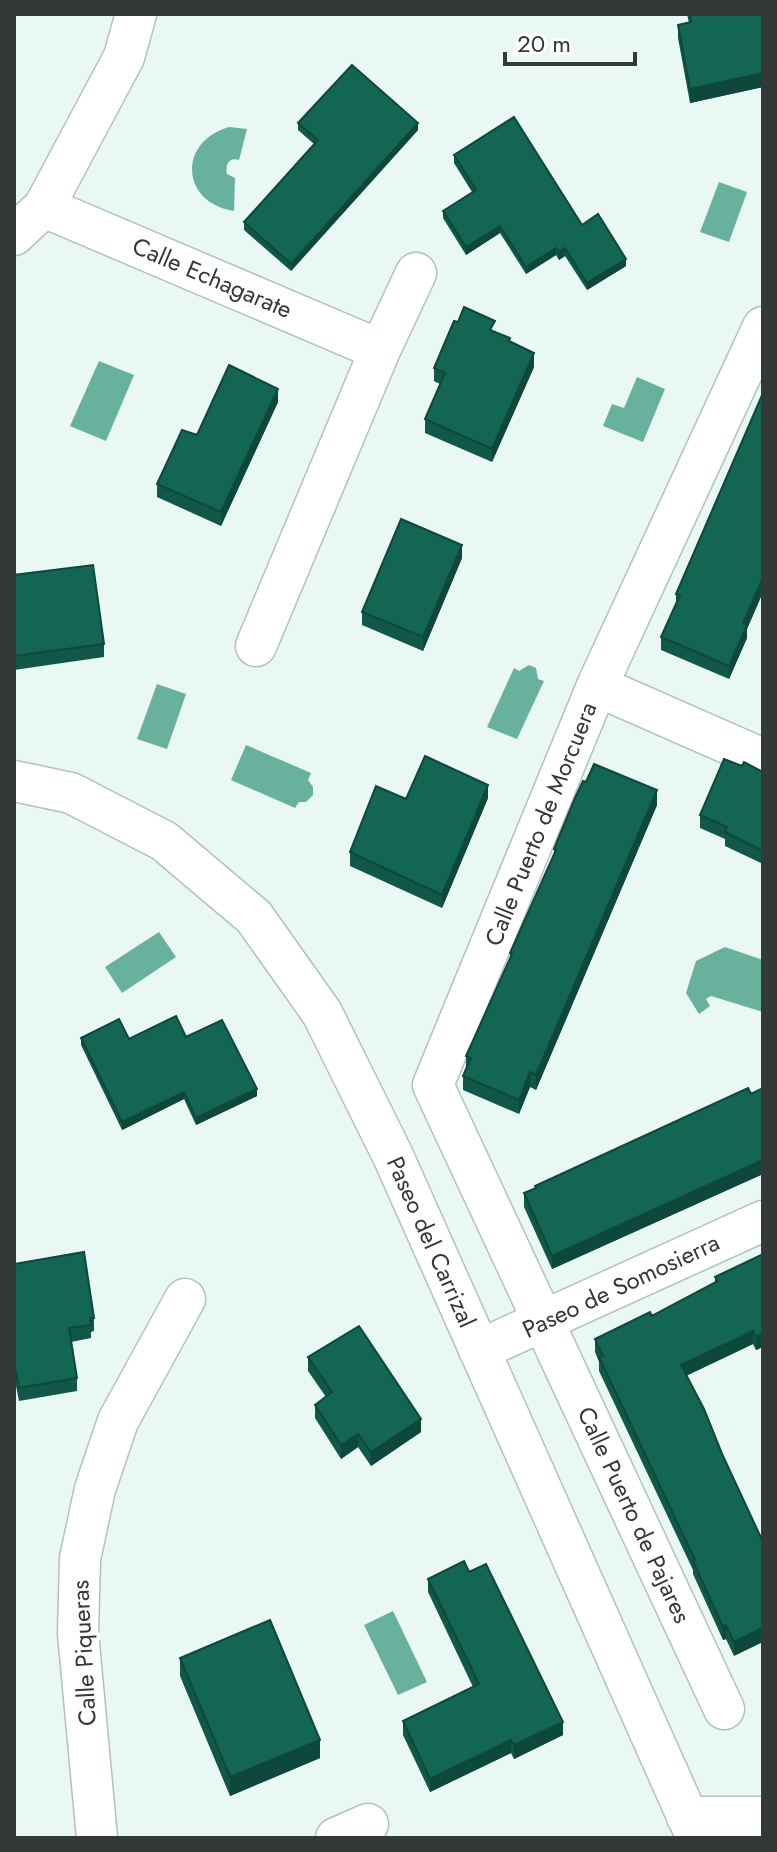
<svg xmlns="http://www.w3.org/2000/svg" width="777" height="1852" viewBox="0 0 777 1852" font-family="Jost,sans-serif">
	<rect width="100%" height="100%" fill="#e9f8f3"/>
	<path fill="#68b19c" d="M229 127 247 129 239 160C229 157 225 165 227 174L235 178 234 211C181 203 177 142 229 127Z
		M719 182 747 192 729 242 700 232Z
		M99 361 134 375 106 441 70 426Z
		M637 377 665 389 643 442 603 426 612 404 624 408Z
		M529 665 536 668 538 679 544 681 517 739 487 727 514 668 519 671Z
		M157 684 186 694 167 749 137 739Z
		M246 745 311 773 308 780 313 787V795L306 802H299L295 808 231 780Z
		M159 932 176 957 122 993 105 967Z
		M725 947 763 960V1012L711 996 706 999 710 1006 699 1014 686 993 696 961Z
		M393 1611 427 1682 398 1695 364 1625Z"/>
	<g fill="none" stroke-linecap="round" stroke-linejoin="round">
		<defs>
			<path id="minor" d="M44 207 380 350
				M14 235 44 207 124 57 136 14
				M256 646 380 350 416 273
				M597 686 763 759
				M14 781 71 793 164 841 254 917 322 1013 393 1156 697 1838
				M479 1350 763 1221
				M724 1709 433 1085 597 686 763 327
				M687 1817H763
				M97 1838 78 1633 80 1559 95 1489 118 1421 185 1299
				M336 1838 368 1824"/>
		</defs>
		<use href="#minor" stroke="#b2c1bc" stroke-width="43"/>
		<use href="#minor" stroke="#fff" stroke-width="40"/>
	</g>
	<path fill="#115848" d="M687 14H763V87L690 103 678 38V25L689 23Z
		M298 123 418 130 291 271 244 230V222L314 144 298 130Z
		M454 155 582 225 626 266 587 290 565 256 559 260 556 255 526 274 500 233 466 255 443 218V211L472 192 454 163Z
		M495 332 510 342 534 367 492 462 425 433V419L440 384 434 381V368Z
		M763 393V592L747 629V638L729 679 661 650V637L676 604V594Z
		M278 402 221 526 157 497V484L197 435Z
		M462 558 423 651 362 625V612Z
		M14 575 104 644V657L14 670Z
		M742 766 763 772V864L725 846V839L700 828V815Z
		M586 782 657 805 536 1090 530 1087 519 1114 463 1090V1076L466 1067V1056L510 959V953L554 854V849Z
		M488 798 442 908 350 866V852L406 799Z
		M186 1037 257 1096 196 1125 184 1099 122 1130 81 1045V1038L129 1039Z
		M763 1088V1174L552 1269 524 1207V1193Z
		M763 1254V1347L756 1350 753 1344 686 1376 763 1542 734 1656 726 1639 723 1640 693 1574V1570L599 1371V1362L595 1352V1339L652 1316 715 1283V1277Z
		M14 1264 94 1318V1331L91 1332V1338L71 1342 77 1378V1391L19 1401 14 1376Z
		M308 1357 421 1432 371 1466 358 1447 341 1459 315 1418V1405L326 1397 308 1371Z
		M428 1579 563 1735 514 1759 511 1753 430 1792 403 1735V1721L473 1687 428 1592Z
		M180 1658 320 1758 230 1796 180 1676Z"/>
	<path fill="#0e473b" d="M763 73V87L690 103V89Z
		M418 123V130L291 271V264Z
		M500 226V233L466 255V247Z
		M556 248V255L526 274V267Z
		M565 248V256L559 260V252Z
		M626 259V266L587 290V283Z
		M534 353V367L492 462V449Z
		M278 389V402L221 526V512Z
		M462 545V558L423 651V637Z
		M763 578V592L747 629V638L729 679V666L743 623Z
		M488 785V798L442 908V895Z
		M657 790V805L536 1090V1075Z
		M530 1072V1087L519 1114V1100Z
		M257 1089V1096L196 1125V1118Z
		M184 1092V1099L122 1130V1122Z
		M763 1160V1174L552 1269V1256Z
		M753 1331V1344L681 1378V1365Z
		M763 1333V1347L756 1350V1337Z
		M421 1419V1432L371 1466V1452Z
		M358 1434V1447L341 1459V1445Z
		M726 1625V1639L723 1640V1627Z
		M763 1628V1642L734 1656V1642Z
		M563 1722V1735L514 1759V1745Z
		M320 1740V1758L230 1796V1777Z
		M511 1740V1753L430 1792V1779Z"/>
	<path fill="#146654" stroke="#0e473b" stroke-width="2" d="M690 14H763V73L690 89 678 25 691 22Z
		M352 65 418 123 291 264 244 222 318 140 298 123Z
		M514 117 582 225 598 214 626 259 587 283 565 248 559 252 556 248 526 267 500 226 466 247 443 211 476 190 454 155Z
		M464 307 495 321 490 330 510 338 509 341 534 353 492 449 425 419 445 373 434 368 454 321 458 322Z
		M229 365 278 389 221 512 157 484 182 430 197 435Z
		M763 393V578L743 623 747 625 729 666 661 637 680 595 676 594Z
		M401 519 462 545 423 637 362 612Z
		M93 565 104 644 14 656V575Z
		M425 756 488 785 442 895 350 852 376 786 406 799Z
		M724 759 742 766 744 762 763 772V851L725 832 727 827 700 815Z
		M594 764 657 790 536 1075 530 1072 519 1100 463 1076 471 1058 466 1056 512 954 510 953 556 850 554 849 575 798 583 781 586 782Z
		M176 1016 186 1037 222 1020 257 1089 196 1118 184 1092 122 1122 81 1038 119 1019 129 1039Z
		M748 1088 751 1094 763 1088V1160L552 1256 524 1193 536 1188 535 1186Z
		M84 1252 94 1318H90L91 1325 69 1328 77 1378 19 1388 14 1362V1264Z
		M763 1254V1333L756 1337 753 1331 681 1365 704 1409 723 1456 763 1542V1628L734 1642 726 1625 723 1627 693 1561 695 1560 599 1357 603 1356 595 1339 650 1312 652 1316 718 1281 715 1277Z
		M359 1326 421 1419 371 1452 358 1434 341 1445 315 1405 332 1392 308 1357Z
		M464 1561 469 1572 486 1564 563 1722 514 1745 511 1740 430 1779 403 1721 479 1684 428 1579Z
		M270 1620 320 1740 230 1777 180 1658Z"/>
	<g text-anchor="middle" stroke-width="8" stroke-linejoin="round" paint-order="stroke">
		<g font-size="24" fill="#333937" stroke="#fff">
			<text transform="translate(212 278) rotate(23)" y="8">Calle Echagarate</text>
			<text transform="translate(541 824) rotate(-68)" y="8">Calle Puerto de Morcuera</text>
			<text transform="translate(431 1242) rotate(66)" y="8">Paseo del Carrizal</text>
			<text transform="translate(621 1286) rotate(-25)" y="8">Paseo de Somosierra</text>
			<text transform="translate(634 1515) rotate(65)" y="8">Calle Puerto de Pajares</text>
			<text transform="translate(84 1653) rotate(-93)" y="8">Calle Piqueras</text>
		</g>
	</g>
	<rect width="777" height="1852" fill="none" stroke="#333937" stroke-width="32"/>
	<path d="M505 52v12h130v-12" fill="none" stroke="#333937" stroke-width="4"/>
	<text x="517" y="52" font-size="24" fill="#333937" stroke="#ffffff" stroke-width="6" paint-order="stroke">20 m</text>
</svg>
